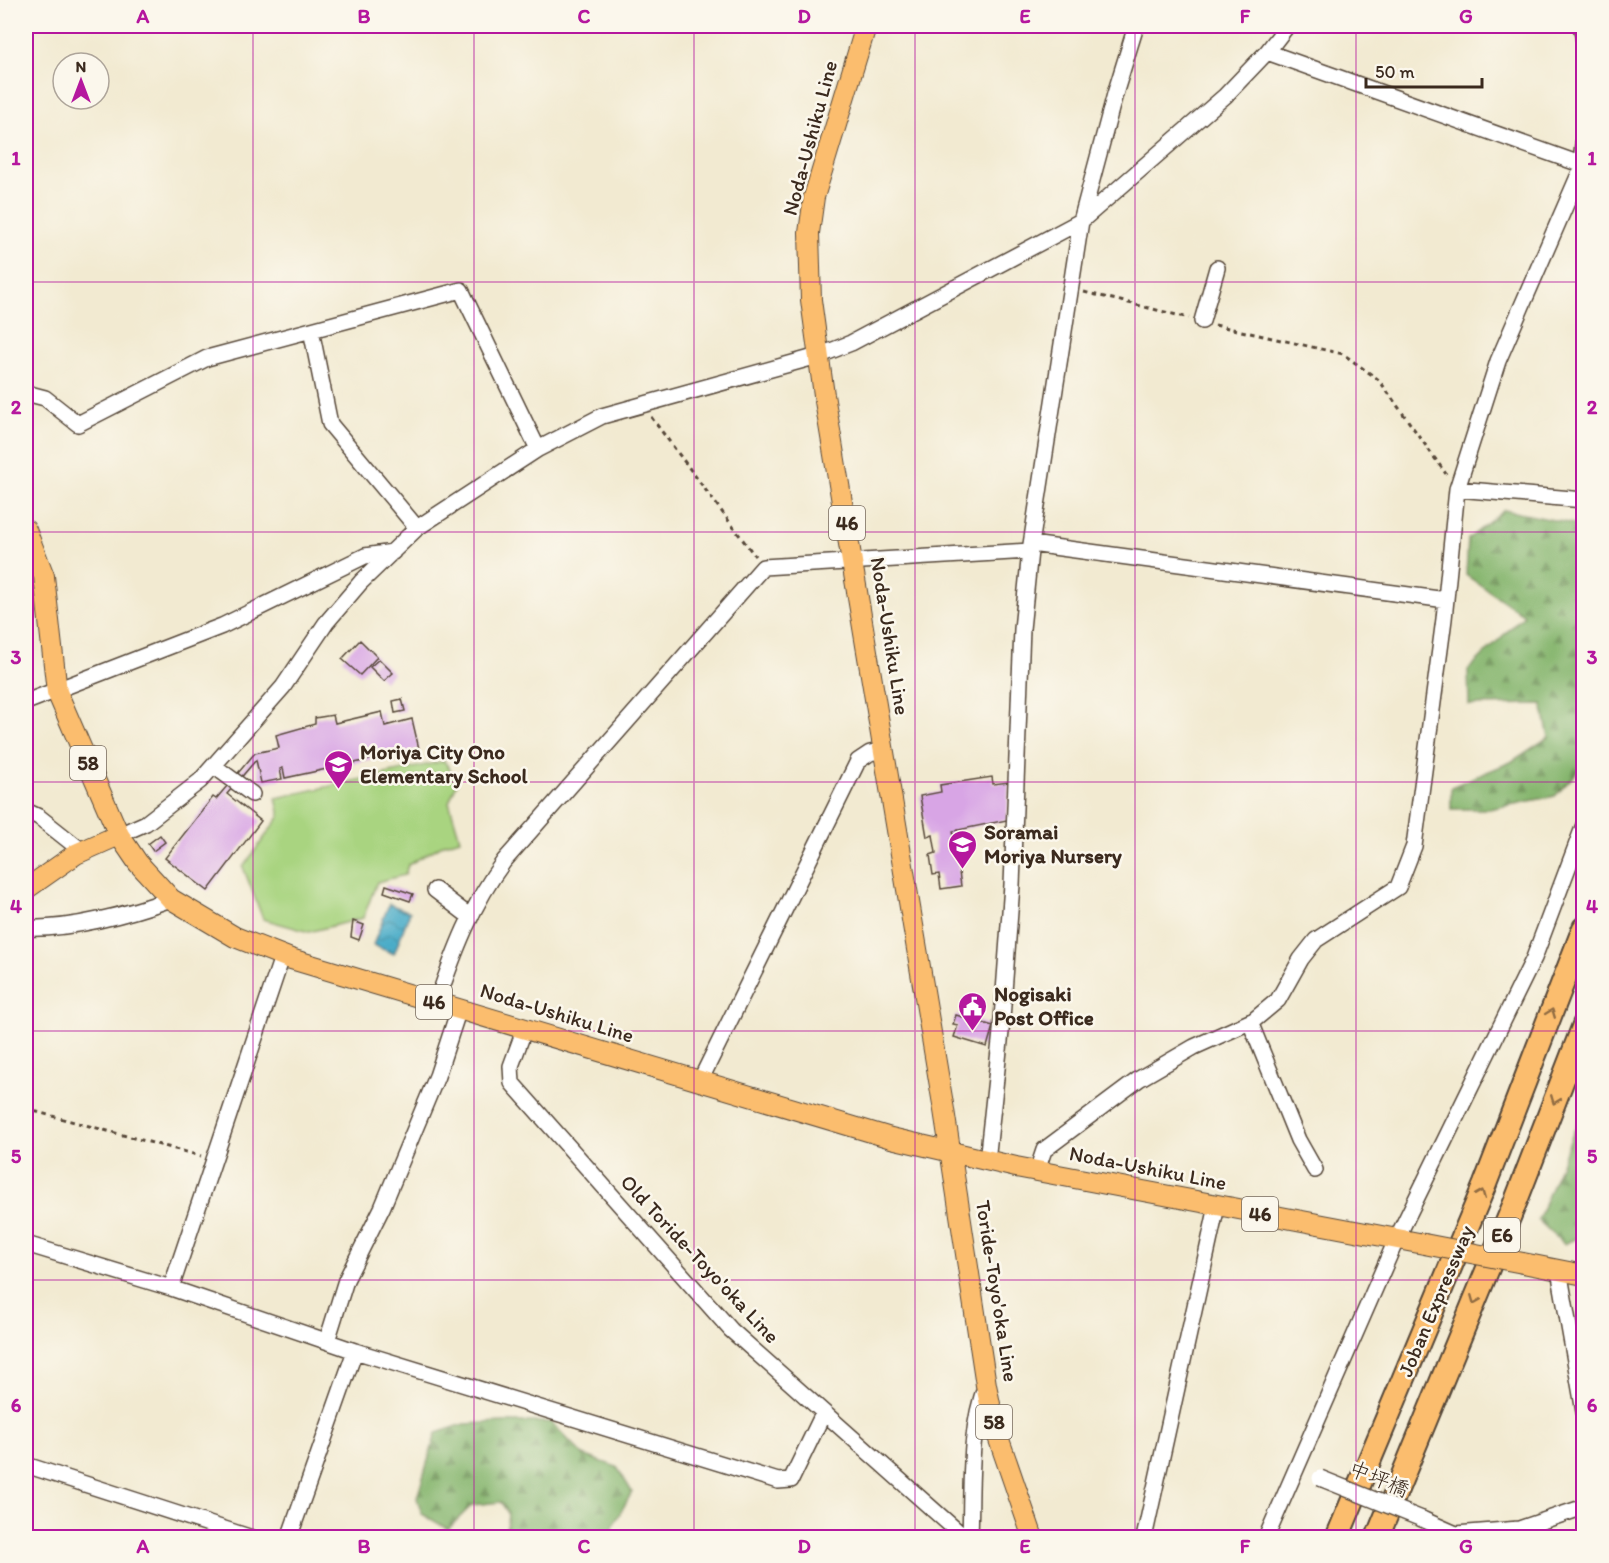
<svg xmlns="http://www.w3.org/2000/svg" width="1609" height="1563" viewBox="0 0 1609 1563" font-family="Itim,'Klee One',sans-serif">
	<defs>
		<pattern id="forest-firs" width="22" height="20" patternUnits="userSpaceOnUse" patternTransform="scale(1.5)"><rect width="22" height="20" fill="#86b66e"/><path d="M5 1l3.5 6h-7zM16 11l3.5 6h-7z" fill="#6f945a"/></pattern>
		<pattern id="water-waves" width="16" height="10" patternUnits="userSpaceOnUse" patternTransform="scale(1.5)"><rect width="16" height="10" fill="#48acc8"/><path d="M0 5q4-4 8 0t8 0" fill="none" stroke="#3d8ca2"/></pattern>
	</defs>
	<rect width="100%" height="100%" fill="#fbf7ec"/>
	<filter id="ink" filterUnits="userSpaceOnUse"><feTurbulence type="fractalNoise" baseFrequency=".0167" numOctaves="2"/><feDisplacementMap in="SourceGraphic" scale="12" xChannelSelector="R" yChannelSelector="G"/><feConvolveMatrix kernelMatrix="1 2 1 2 8 2 1 2 1" color-interpolation-filters="sRGB"/></filter>
	<filter id="wash" filterUnits="userSpaceOnUse"><feTurbulence type="fractalNoise" baseFrequency=".008" numOctaves="4" result="noise"/><feDisplacementMap in="SourceGraphic" scale="24" xChannelSelector="R" yChannelSelector="G"/><feGaussianBlur stdDeviation="1.35" result="paint"/><feColorMatrix in="noise" values="0 0 0 0 0 0 0 0 0 0 0 0 0 0 0 0 0 1.4 0 .05"/><feComposite in="paint" operator="in"/></filter>
	<g filter="url(#wash)">
		<rect width="100%" height="100%" fill="#f2ead1"/>
		<path fill="url(#forest-firs)" stroke="#607046" stroke-width="1.5" d="M1504 510 1583 526V766L1555 796 1489 809H1451V787L1511 762 1549 737 1542 704 1469 705 1468 670 1524 615 1466 575 1468 539Z
			M1583 1109V1235L1564 1244 1538 1220Z
			M503 1422H551L583 1455 617 1467 632 1492 614 1524 610 1537H483L506 1532 508 1513 501 1502 472 1505 448 1529 422 1514 417 1498 436 1433 464 1424Z"/>
		<path fill="#a9d480" stroke="#727f4f" stroke-width="1.5" d="M444 761 458 781 449 802 460 839 444 844 408 865 405 875 377 882 363 918 309 932 263 919 243 867 280 816 276 798Z"/>
		<path fill="url(#water-waves)" stroke="#426b73" stroke-width="1.5" d="M389 904 410 912 394 954 373 945Z"/>
		<g id="blocks">
			<path fill="#d8a5e5" d="M360 640 377 657 360 675 342 659Z
				M379 659 393 673 384 681 370 667Z
				M402 699 405 711 395 713 393 701Z
				M382 712 385 726 412 719 419 749 285 778 283 768 280 769 282 779 261 783 256 760 227 794 261 821 208 891 165 858 213 797 216 799 255 753 279 748 276 735 315 724V718L333 715 335 723Z
				M992 777 993 784 1009 782 1007 820 953 831 961 886 941 889 939 874 933 875 930 855 936 853 933 835 927 837 920 796 941 792 940 785Z
				M160 835 165 842 153 851 148 844Z
				M386 885 413 894 410 901 384 892Z
				M353 921 364 925 359 940 351 937Z
				M956 1015 993 1026 987 1047 954 1037 958 1025 953 1024Z"/>
		</g>
	</g>
	<g filter="url(#ink)">
		<use href="#blocks" fill-opacity="0" stroke="#564739" stroke-width="1.5"/>
		<g fill="none" stroke-linecap="round" stroke-linejoin="round">
			<defs>
				<path id="minor" d="M1581 26 1584 41
					M1267 52 1580 164
					M1202 321 1217 268
					M311 330 330 424 417 528
					M26 393 45 398 78 424 207 358 461 290 538 449
					M1457 489 1584 500
					M1031 544 1446 600
					M26 702 222 626 365 556 393 552
					M214 766 252 794
					M26 811 39 817 82 851
					M119 835 146 823 200 781 283 687 326 623 361 582 417 528 538 449 602 416 818 356 851 343 1081 221 1225 96 1267 52 1287 26
					M435 890 469 916
					M26 928C70 930 129 914 171 899
					M282 957 171 1288 355 1351 289 1538
					M437 1002C454 952 472 904 504 861L763 567 1030 551
					M1250 1022 1298 1140 1315 1170
					M525 1028 511 1066 512 1083 731 1330 965 1538
					M700 1081 858 761 870 753 885 750
					M987 1161 1001 1032 1012 885 1022 629 1030 551 1081 221 1115 94 1136 26
					M1037 1171 1044 1150 1139 1079 1194 1047 1254 1020 1278 1000 1301 959 1316 940 1398 887 1414 846 1444 619 1457 489 1498 361 1580 172 1584 135
					M26 1244 171 1288
					M1559 1270 1584 1412
					M327 1341 346 1280 382 1208 437 1076 459 1009
					M355 1351 778 1481 791 1480 823 1414
					M26 1465 252 1538
					M1422 1519 1456 1534
					M970 1538C972 1489 968 1431 986 1385
					M1144 1538 1217 1206
					M1266 1538 1397 1238 1534 958 1584 825
					M1454 1538 1456 1534 1519 1529 1584 1507"/>
				<path id="major" d="M866 26 814 197 809 233 811 300 824 395 944 1110 986 1385 995 1428 1033 1538
					M26 530 44 576 57 692 119 835 138 863 171 899 235 937 291 959 891 1138 1016 1167 1424 1244
					M26 889 76 854 119 835
					M1523 1263 1584 1275"/>
				<path id="highway" d="M1337 1538 1485 1184 1584 928
					M1377 1538 1517 1198 1584 1025"/>
			</defs>
			<use href="#minor" stroke="#564739" stroke-width="18"/>
			<use href="#major" stroke="#564739" stroke-width="22"/>
			<use href="#highway" stroke="#564739" stroke-width="26"/>
			<path stroke="#564739" stroke-width="3" stroke-dasharray="4.5 4.5" stroke-linecap="butt" d="M1084 292 1189 318
				M1215 325 1343 354 1379 380 1446 474
				M651 417 755 556
				M26 1109 201 1156"/>
			<use href="#minor" stroke="#fff" stroke-width="15"/>
			<use href="#major" stroke="#fbbd6e" stroke-width="20"/>
			<use href="#highway" stroke="#fbbd6e" stroke-width="22"/>
			<defs>
				<path id="minor-bridge" d="M1320 1478 1422 1519"/>
				<path id="major-bridge" d="M1424 1244 1523 1263"/>
			</defs>
			<use href="#minor-bridge" stroke="#564739" stroke-width="18" stroke-linecap="butt"/>
			<use href="#major-bridge" stroke="#564739" stroke-width="22" stroke-linecap="butt"/>
			<use href="#minor-bridge" stroke="#fff" stroke-width="15"/>
			<use href="#major-bridge" stroke="#fbbd6e" stroke-width="20"/>
		</g>
		<defs><path id="oneway-chevron" d="M-2-3.5L2.5 0L-2 3.5" fill="none" stroke-width="1.6" stroke-linecap="round" stroke-linejoin="round" transform="scale(1.5)"/></defs>
		<g stroke="#916c42">
			<use href="#oneway-chevron" transform="translate(1551 1013) rotate(-69)"/>
			<use href="#oneway-chevron" transform="translate(1555 1100) rotate(111)"/>
			<use href="#oneway-chevron" transform="translate(1481 1194) rotate(-68)"/>
			<use href="#oneway-chevron" transform="translate(1475 1300) rotate(112)"/>
		</g>
	</g>
	<path fill="none" stroke="#b5179e" stroke-width="1.5" stroke-opacity="0.55" d="M253 26V1538M474 26V1538M694 26V1538M915 26V1538M1135 26V1538M1356 26V1538M26 282H1584M26 532H1584M26 782H1584M26 1031H1584M26 1280H1584"/>
	<defs>
		<symbol id="school-pin" viewBox="-11 -11 22 30"><path d="M0 17L-7.5 6A9.5 9.5 0 1 1 7.5 6Z" fill="#b5179e" stroke="#fbf7ec"/><path d="M0-5L7-2L0 1L-7-2ZM-4 1L0 2.5L4 1V4Q0 6-4 4Z" fill="#fff"/></symbol>
		<symbol id="civic-pin" viewBox="-11 -11 22 30"><path d="M0 17L-7.5 6A9.5 9.5 0 1 1 7.5 6Z" fill="#b5179e" stroke="#fbf7ec"/><path d="M-.6-6.5H3V-4.5H.6V-3L4-1V1h2V6H-6V1h2V-1L-.6-3ZM-1.2 2.5V6h2.4V2.5Z" fill="#fff"/></symbol>
	</defs>
	<g fill-rule="evenodd">
		<use href="#school-pin" x="322" y="748" width="33" height="45"/>
		<use href="#school-pin" x="946" y="828" width="33" height="45"/>
		<use href="#civic-pin" x="956" y="990" width="33" height="45"/>
	</g>
	<g text-anchor="middle" stroke-width="5" stroke-linejoin="round" paint-order="stroke">
		<g fill="#fbf7ec" stroke="#75685c" stroke-width="1.5">
			<rect x="829" y="506" width="36" height="34" rx="4.5"/>
			<rect x="70" y="746" width="36" height="34" rx="4.5"/>
			<rect x="416" y="985" width="36" height="34" rx="4.5"/>
			<rect x="1242" y="1197" width="36" height="34" rx="4.5"/>
			<rect x="1484" y="1218" width="36" height="34" rx="4.5"/>
			<rect x="976" y="1405" width="36" height="34" rx="4.5"/>
		</g>
		<g font-size="20" font-weight="bold" fill="#3b2a1e">
			<text x="847" y="530">46</text>
			<text x="88" y="770">58</text>
			<text x="434" y="1009">46</text>
			<text x="1260" y="1221">46</text>
			<text x="1502" y="1242">E6</text>
			<text x="994" y="1429">58</text>
		</g>
		<g font-size="21" fill="#3b2a1e" stroke="#fbf7ec">
			<text transform="translate(810 138) rotate(-75)" y="7">Noda-Ushiku Line</text>
			<text transform="translate(890 636) rotate(81)" y="7">Noda-Ushiku Line</text>
			<text transform="translate(557 1013) rotate(17)" y="7">Noda-Ushiku Line</text>
			<text transform="translate(1148 1168) rotate(11)" y="7">Noda-Ushiku Line</text>
			<text transform="translate(700 1259) rotate(47)" y="7">Old Toride-Toyo'oka Line</text>
			<text transform="translate(997 1291) rotate(81)" y="7">Toride-Toyo'oka Line</text>
			<text transform="translate(1436 1301) rotate(-67)" y="7">Joban Expressway</text>
			<text transform="translate(1379 1479) rotate(22)" y="7">中坪橋</text>
		</g>
		<g font-size="21" font-weight="bold" fill="#3b2a1e" stroke="#fbf7ec" text-anchor="start">
			<text x="360" y="759">Moriya City Ono<tspan x="360" dy="24">Elementary School</tspan></text>
			<text x="984" y="839">Soramai<tspan x="984" dy="24">Moriya Nursery</tspan></text>
			<text x="994" y="1001">Nogisaki<tspan x="994" dy="24">Post Office</tspan></text>
		</g>
	</g>
	<rect width="1609" height="1563" fill="none" stroke="#fbf7ec" stroke-width="66"/>
	<g transform="translate(81 81)"><circle r="28" fill="#fbf7ec" stroke="#aea59a" stroke-width="1.5"/>
	<path d="M0-4.5L10 22L0 15L-10 22Z" fill="#b5179e"/>
	<text y="-9" font-size="16" font-weight="bold" text-anchor="middle" fill="#3b2a1e">N</text>
	</g>
	<path d="M1366 78v9h116v-9" fill="none" stroke="#3b2a1e" stroke-width="3"/>
	<text x="1375" y="78" font-size="18" fill="#3b2a1e" stroke="#fbf7ec" stroke-width="4.5" paint-order="stroke">50 m</text>
	<rect x="33" y="33" width="1543" height="1497" fill="none" stroke="#b5179e" stroke-width="2"/>
	<g font-size="20" text-anchor="middle" font-weight="bold" fill="#b5179e">
		<text x="143" y="23">A</text>
		<text x="364" y="23">B</text>
		<text x="584" y="23">C</text>
		<text x="804" y="23">D</text>
		<text x="1025" y="23">E</text>
		<text x="1245" y="23">F</text>
		<text x="1466" y="23">G</text>
		<text x="16" y="165">1</text>
		<text x="1592" y="165">1</text>
		<text x="16" y="414">2</text>
		<text x="1592" y="414">2</text>
		<text x="16" y="664">3</text>
		<text x="1592" y="664">3</text>
		<text x="16" y="913">4</text>
		<text x="1592" y="913">4</text>
		<text x="16" y="1163">5</text>
		<text x="1592" y="1163">5</text>
		<text x="16" y="1412">6</text>
		<text x="1592" y="1412">6</text>
		<text x="143" y="1553">A</text>
		<text x="364" y="1553">B</text>
		<text x="584" y="1553">C</text>
		<text x="804" y="1553">D</text>
		<text x="1025" y="1553">E</text>
		<text x="1245" y="1553">F</text>
		<text x="1466" y="1553">G</text>
	</g>
</svg>
